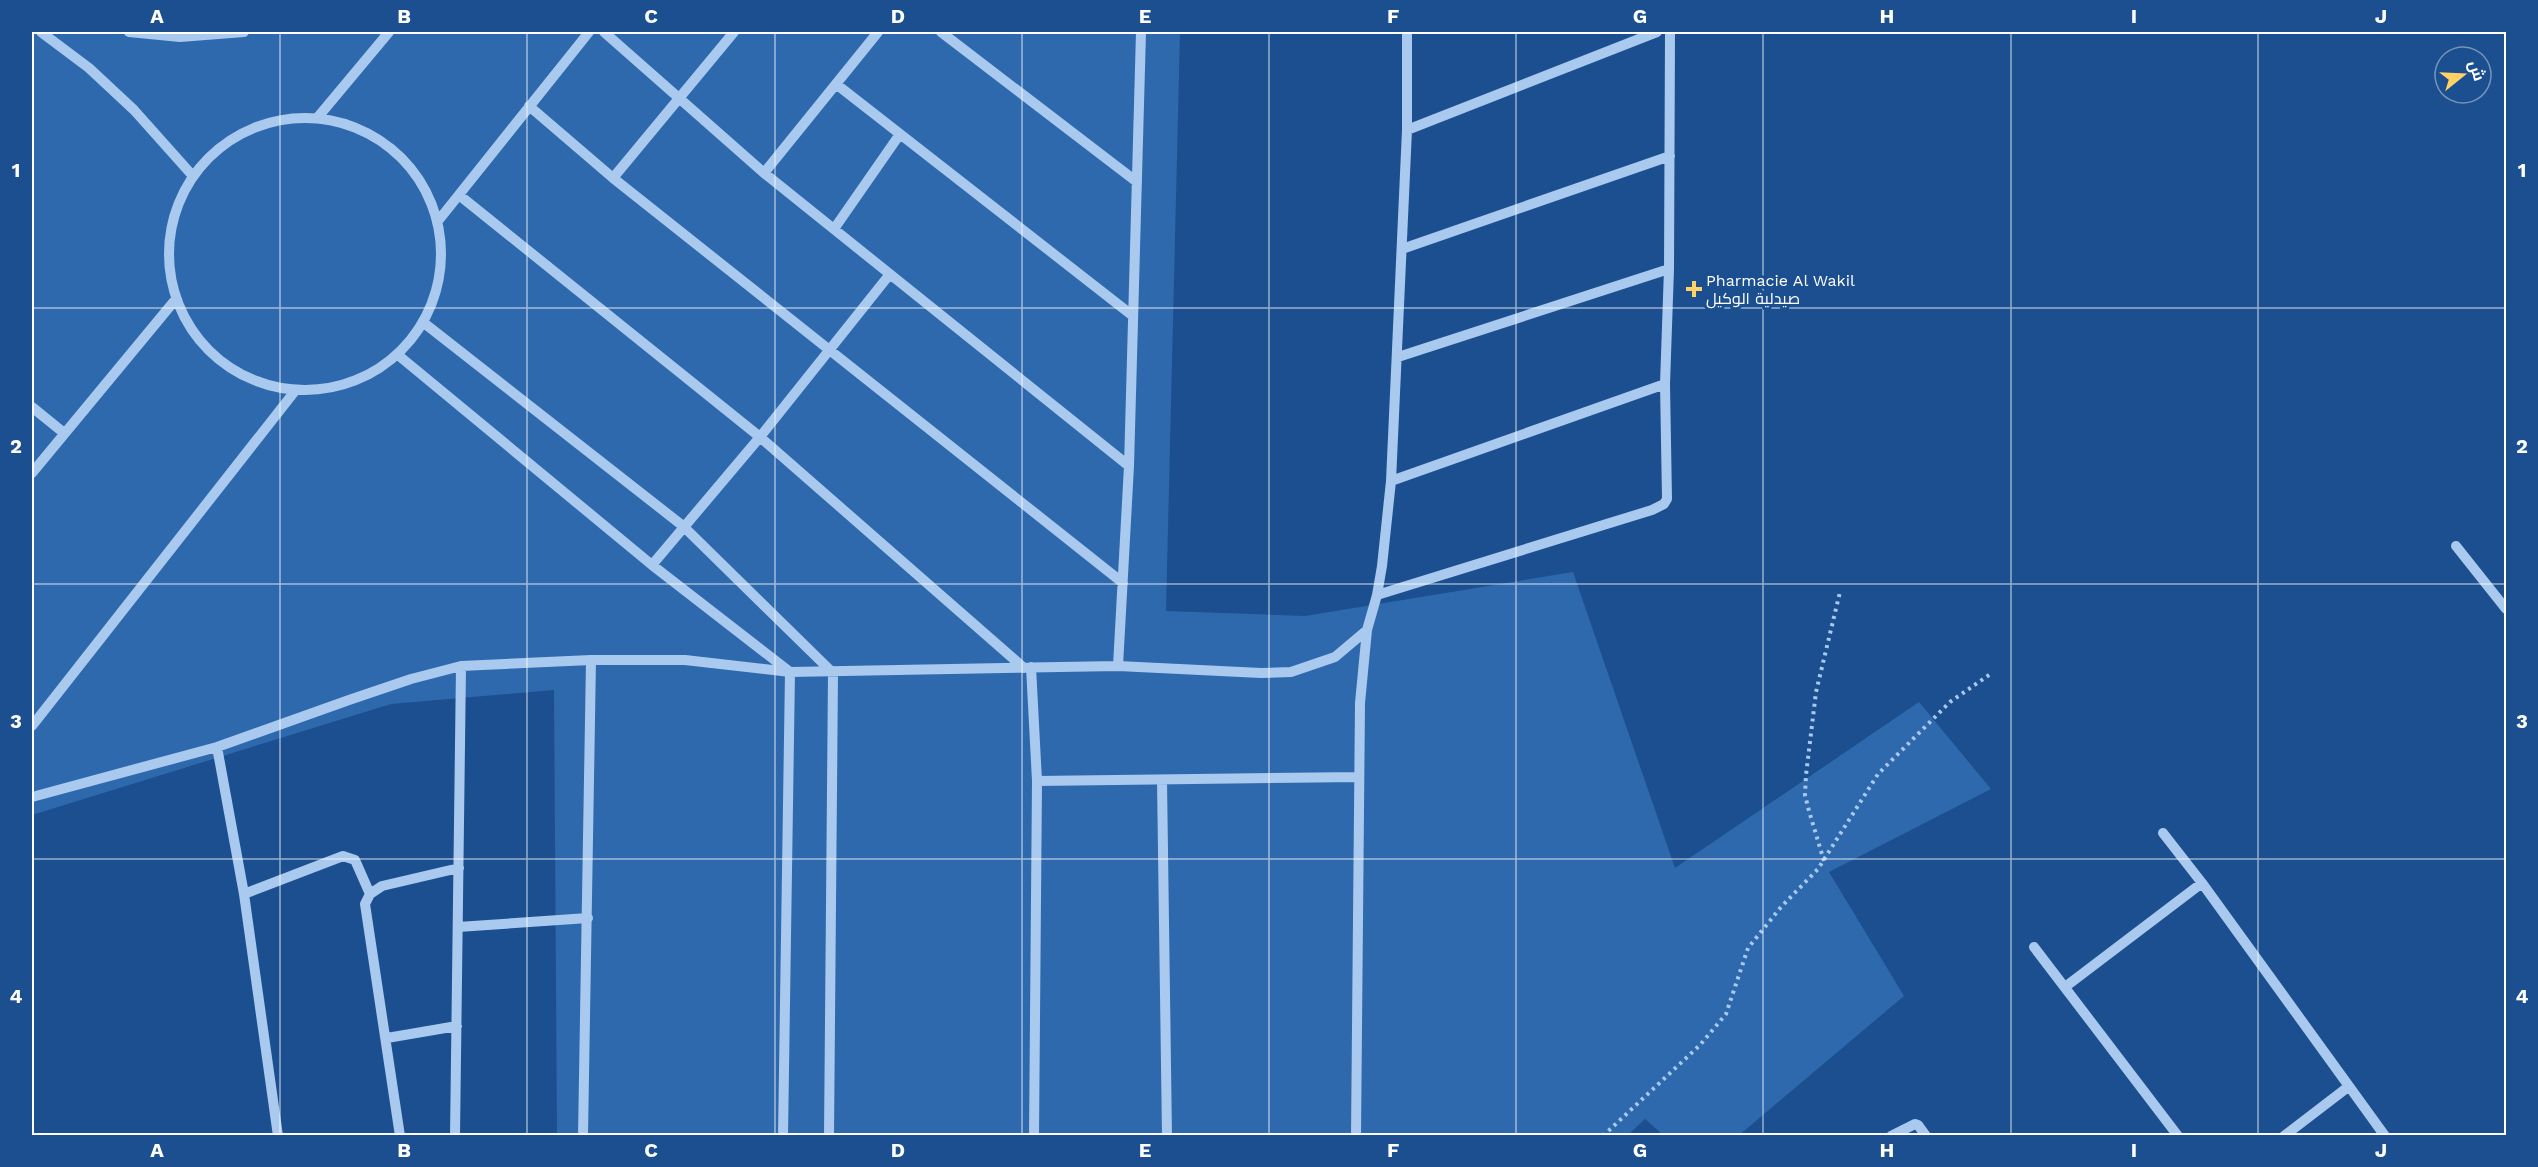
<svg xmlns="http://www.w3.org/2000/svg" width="2538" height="1167" viewBox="0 0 2538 1167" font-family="'Work Sans',Cairo,sans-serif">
	<rect width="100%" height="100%" fill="#1b4f8f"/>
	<path fill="#2e69ad" d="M32 32H1180L1166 611 1305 616 1573 572 1675 868 1919 702 1991 789 1829 872 1904 996 1738 1136 1663 1135 1645 1119 1627 1136 557 1135 554 690 391 704 32 815Z"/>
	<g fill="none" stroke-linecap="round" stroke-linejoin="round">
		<path stroke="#a9c9ee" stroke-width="4" stroke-dasharray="3 4.5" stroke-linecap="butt" d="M1824 861 1809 811 1805 795 1806 775 1816 692 1840 592
			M1603 1136 1700 1045 1726 1014 1748 948 1781 907 1818 869 1878 774 1950 702 1992 673"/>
		<path stroke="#a9c9ee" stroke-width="10" d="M41 32 89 68 134 110 192 175
			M129 32 180 37 244 32
			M604 32 764 173 1129 466
			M941 32 1137 182
			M836 84 1133 316
			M529 106 613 178 1123 583
			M318 117 389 32
			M169 254a136 136 0 1 1 272 0a136 136 0 1 1-272 0Z
			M1407 130 1657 32
			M764 173 878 32
			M613 178 734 32
			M459 195 760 437 1024 668
			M438 221 589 32
			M834 229 900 134
			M1402 249 1670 156
			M424 323 683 526 833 673 829 1136
			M398 355 652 565 790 672 783 1136
			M1398 357 1669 269
			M32 407 64 433
			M32 473 176 299
			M1391 481 1665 384
			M2456 546 2506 609
			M652 565 760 437 890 274
			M1377 595 1652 510 1664 504 1667 499 1665 384 1669 269 1670 32
			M1118 666 1129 466 1141 32
			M1031 667 1037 781 1034 1136
			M32 726 295 391
			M217 747 244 894 278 1136
			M1162 780 1167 1136
			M1037 781 1359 777
			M32 797 217 747 349 700 411 679 461 666 591 660H685L790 672 1118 666 1261 673 1291 672 1335 657 1367 630
			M2163 833 2202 883 2385 1136
			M244 894 343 856 355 860 370 894
			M458 927 588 918
			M2034 947 2178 1136
			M2065 987 2202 883
			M387 1038 457 1026
			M400 1136 365 904 370 894 382 886 459 868
			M455 1136 461 666
			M583 1136 591 660
			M1356 1136 1360 703 1367 630 1377 595 1382 566 1391 481 1407 130V32
			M1891 1136 1915 1124 1918 1125 1926 1136
			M2284 1136 2348 1087"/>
	</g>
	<path fill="none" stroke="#fff" stroke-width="1.5" stroke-opacity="0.55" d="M280 32V1136M527 32V1136M775 32V1136M1022 32V1136M1269 32V1136M1516 32V1136M1763 32V1136M2011 32V1136M2258 32V1136M32 308H2506M32 584H2506M32 859H2506"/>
	<path fill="#ffd166" stroke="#1b4f8f" stroke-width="2" d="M1691 280h6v6h6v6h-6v6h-6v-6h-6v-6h6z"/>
	<g text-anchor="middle" stroke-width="6" stroke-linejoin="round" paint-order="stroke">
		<g font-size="16" fill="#fff" stroke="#1b4f8f" text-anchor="start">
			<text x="1706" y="286">Pharmacie Al Wakil<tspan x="1706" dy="18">صيدلية الوكيل</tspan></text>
		</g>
	</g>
	<rect width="2538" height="1167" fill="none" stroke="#1b4f8f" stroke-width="66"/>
	<g transform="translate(2463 75) rotate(72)"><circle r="28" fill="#1b4f8f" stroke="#7695bc" stroke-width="1.5"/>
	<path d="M0-4.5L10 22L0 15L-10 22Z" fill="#ffd166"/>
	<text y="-9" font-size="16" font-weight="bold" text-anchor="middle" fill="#ffffff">ش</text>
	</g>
	<rect x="33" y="33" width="2472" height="1101" fill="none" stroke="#fff" stroke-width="2"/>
	<g font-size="20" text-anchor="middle" font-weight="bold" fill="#fff">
		<text x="157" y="23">A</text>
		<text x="404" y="23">B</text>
		<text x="651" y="23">C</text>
		<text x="898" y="23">D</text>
		<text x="1145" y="23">E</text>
		<text x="1393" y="23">F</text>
		<text x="1640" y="23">G</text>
		<text x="1887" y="23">H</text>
		<text x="2134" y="23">I</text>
		<text x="2381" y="23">J</text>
		<text x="16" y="177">1</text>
		<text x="2522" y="177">1</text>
		<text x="16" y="453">2</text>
		<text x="2522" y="453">2</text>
		<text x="16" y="728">3</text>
		<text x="2522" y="728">3</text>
		<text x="16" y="1003">4</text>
		<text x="2522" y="1003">4</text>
		<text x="157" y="1157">A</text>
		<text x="404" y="1157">B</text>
		<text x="651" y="1157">C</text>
		<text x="898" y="1157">D</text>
		<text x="1145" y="1157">E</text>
		<text x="1393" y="1157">F</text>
		<text x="1640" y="1157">G</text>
		<text x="1887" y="1157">H</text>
		<text x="2134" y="1157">I</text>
		<text x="2381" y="1157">J</text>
	</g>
</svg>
